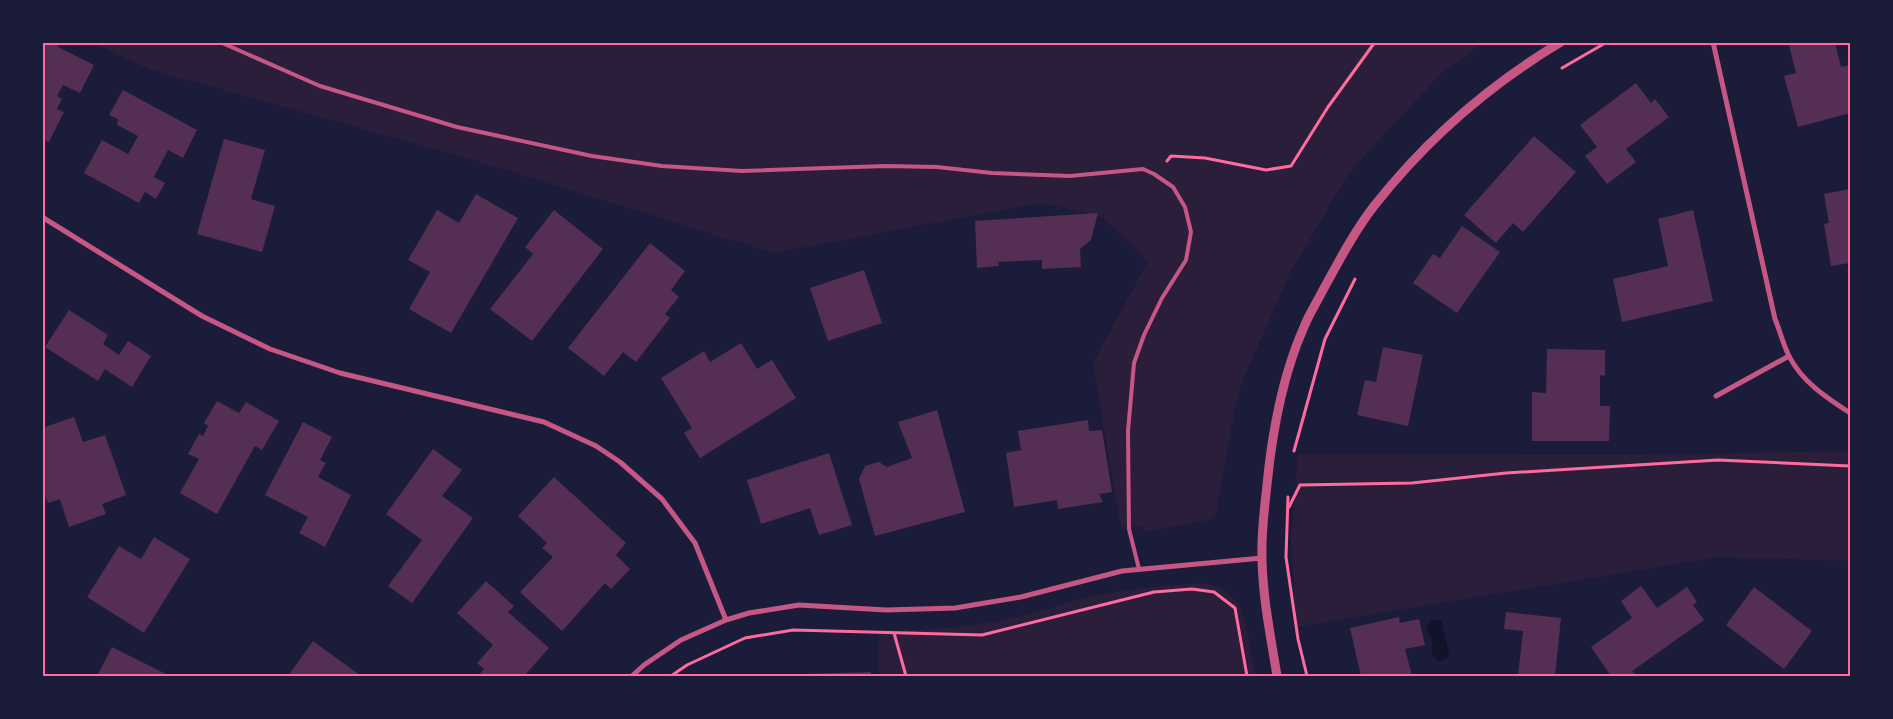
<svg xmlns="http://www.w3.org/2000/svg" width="1893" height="719" viewBox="0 0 1893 719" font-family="'Asap Condensed',sans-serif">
	<rect width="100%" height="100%" fill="#1b1b3a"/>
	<path fill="#2a1e3b" d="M93 43H1483L1442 73 1350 171 1291 271 1242 382 1235 408 1215 519 1143 532 1142 526 1121 528 1093 363 1148 261 1103 217 1041 203 774 253 470 159 149 69Z
		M1850 451V561L1718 557 1296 627 1291 540 1298 454 1636 455Z
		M1205 583C1255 594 1244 637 1256 676H879V630C929 631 981 627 1030 614 1048 610 1066 602 1084 598 1124 589 1164 585 1205 583Z"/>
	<path fill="#12122b" d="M1437 619 1441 620 1449 653 1447 658 1439 661C1429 655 1433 651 1432 642 1431 635 1426 632 1427 625L1431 621Z"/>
	<path fill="#542f53" d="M42 42H60L58 47 94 65 80 93 63 85 57 96 62 99 57 109 64 112 49 142 42 139Z
		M1788 42H1835L1841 67 1850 65V113L1798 127 1784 76 1796 73Z
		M1636 83 1651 103 1655 99 1669 117 1626 149 1636 162 1607 184 1585 156 1597 147 1580 125Z
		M123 90 197 130 183 158 168 150 154 177 165 183 156 199 145 192 139 203 84 173 102 140 128 154 138 136 117 125 118 119 109 115Z
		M1534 136 1576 172 1523 232 1513 223 1496 243 1464 215Z
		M224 139 265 150 251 199 275 206 262 252 197 234Z
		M1850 189V263L1831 266 1824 224 1829 223 1824 194Z
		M476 194 518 218 451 333 409 309 430 272 408 260 437 210 459 223Z
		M554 210 603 249 532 341 490 309 533 254 525 247Z
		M1693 210 1713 301 1622 322 1613 279 1668 266 1658 219Z
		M1098 213 1091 240 1080 249 1081 267 1042 269V260L998 262 999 266 977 268 975 221Z
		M1462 226 1500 252 1457 313 1413 283 1433 254 1440 258Z
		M650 243 685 271 671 290 679 297 665 314 670 318 636 362 623 352 604 376 568 348Z
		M864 270 882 323 828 341 810 288Z
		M69 310 108 335 103 344 119 355 128 341 151 356 132 387 105 369 98 381 45 347Z
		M741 343 757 369 772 360 796 398 700 458 684 433 692 428 661 378 704 351 710 362Z
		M1383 347 1423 355 1408 426 1357 415 1365 380 1376 382Z
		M1547 349 1605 350V376L1600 375V406H1610L1609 441H1532V392L1546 393Z
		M217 401 239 413 246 402 279 421 262 450 255 446 217 514 180 493 199 459 188 454 199 434 203 436 208 426 204 423Z
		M937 410 965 512 875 536 859 479 865 466 879 462 887 467 912 458 898 422Z
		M74 417 83 442 105 435 126 495 102 504 106 514 69 527 60 499 48 503 42 488V428Z
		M1088 420 1089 431 1102 430 1112 492 1099 494 1103 502 1058 509 1057 500 1014 507 1006 453 1021 450 1018 431Z
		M303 422 332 437 320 460 326 463 318 477 351 495 325 547 299 533 308 517 265 495Z
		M433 449 462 470 442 496 473 518 412 603 388 586 422 540 386 514Z
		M829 453 852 525 819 535 810 508 761 524 747 480Z
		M554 477 626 543 616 555 630 569 611 589 605 583 562 631 520 592 553 557 542 548 547 543 518 516Z
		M154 537 190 559 144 633 87 597 119 546 141 559Z
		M486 581 514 606 508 612 549 648 524 676H478L484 669 477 663 493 645 457 613Z
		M1641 586 1657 608 1687 587 1697 602 1693 605 1704 620 1632 671 1636 675 1634 676H1611L1591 647 1632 618 1621 601Z
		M1754 587 1812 631 1784 669 1726 625Z
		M1506 612 1561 618 1555 676H1518L1523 631 1504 629Z
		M1399 617 1400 623 1419 619 1425 645 1405 649 1412 676H1361L1350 628Z
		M313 641 361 676H288Z
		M112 647 170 676H103L98 674Z
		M871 672V676H768V675Z"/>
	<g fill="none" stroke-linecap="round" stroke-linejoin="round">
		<path stroke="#ff6b9d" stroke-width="3" d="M1562 68 1607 42
			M1167 161 1171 156 1205 158 1266 170 1291 166 1328 107 1375 42
			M1294 451 1325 339 1355 279
			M1288 497 1286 557 1298 639 1307 676
			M1289 507 1300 485 1412 483 1506 473 1718 460 1850 466
			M894 633 906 676
			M671 676 687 665 745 638 793 630 982 635 1154 592 1192 589 1214 592 1235 608 1247 676"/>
		<path stroke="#c65784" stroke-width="4" d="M220 42 320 86 457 127 592 156 662 166 742 171 885 166 937 167 992 173 1070 176 1143 169 1154 174 1173 187 1185 207 1191 232 1186 260 1162 298 1144 335 1134 363 1128 431 1129 529 1139 569"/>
		<path stroke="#c65784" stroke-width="5" d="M1713 42 1775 319C1780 331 1783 344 1789 356 1802 382 1827 398 1850 413
			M42 217 202 316 270 349 340 373 544 422 596 446 620 462 662 499 695 543 726 620
			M1716 396 1789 356
			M632 676 644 665 681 640 726 620 749 613 799 605 886 610 955 608 1021 597 1122 571 1262 558"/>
		<path stroke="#c65784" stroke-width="9" d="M1277 676C1271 638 1263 600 1262 560 1261 535 1264 510 1267 485 1272 434 1283 374 1304 327 1309 314 1317 302 1323 290 1339 261 1354 232 1374 206 1426 140 1489 85 1561 42"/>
	</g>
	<rect width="1893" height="719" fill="none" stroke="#1b1b3a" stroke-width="88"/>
	<rect x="44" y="44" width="1805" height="631" fill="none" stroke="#ff6b9d" stroke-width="2"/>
</svg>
